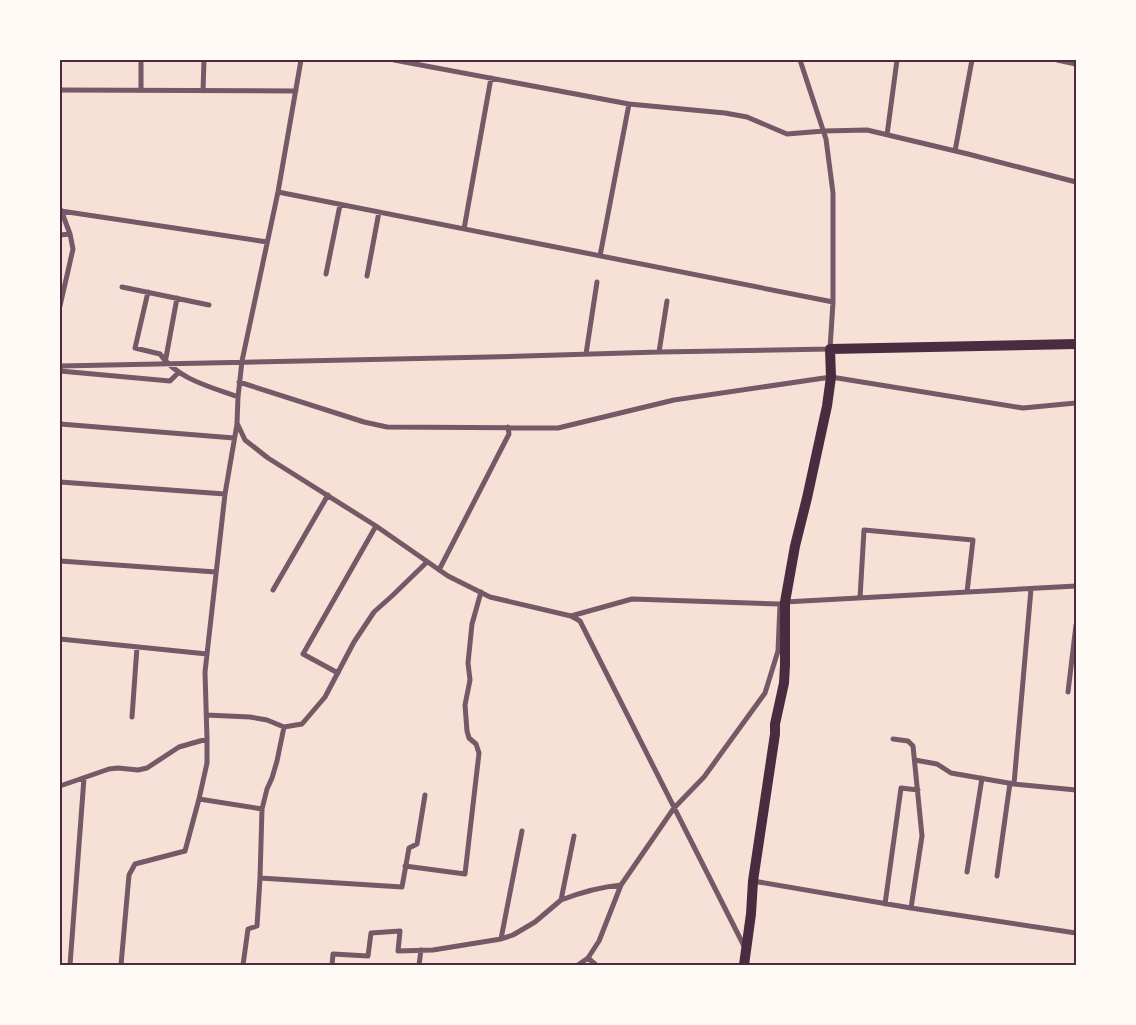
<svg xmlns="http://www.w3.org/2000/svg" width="1136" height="1025" viewBox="0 0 1136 1025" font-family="'Archivo Narrow',sans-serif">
	<rect width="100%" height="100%" fill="#f7e1d7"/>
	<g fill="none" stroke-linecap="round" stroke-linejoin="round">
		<path stroke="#755966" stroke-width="5" d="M301 60 278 192 242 361 238 397 237 423 245 440 268 458 376 526 448 576 490 597 571 616 580 621 744 946
			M394 60 629 104 725 113 747 117 787 134 824 131 867 130 968 154 1076 182
			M1057 60 1076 64
			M60 90 296 91
			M141 90V60
			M203 91 204 60
			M887 135 897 60
			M955 151 972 60
			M278 192 833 302
			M61 211 267 242
			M464 229 491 78
			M60 235 70 234
			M600 256 629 104
			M326 274 340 205
			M367 276 379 212
			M122 287 209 305
			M148 292 135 348 160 354C177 379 211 387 238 397
			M60 306 73 249 70 234 61 210
			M659 352 667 301
			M586 354 597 282
			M165 363 177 298
			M60 366 489 357 659 352 830 349 833 302V193L826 139 800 60
			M60 371 170 381 179 372
			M239 382 364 422 387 427 558 428 674 400 831 377 1023 408 1076 403
			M60 424 234 438
			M60 482 225 494
			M60 561 216 572
			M439 570 509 434 508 427
			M273 590 328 495
			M860 598 864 530 973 540 967 592
			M571 616 632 599 780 604 785 602 1076 586
			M60 639 207 654
			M338 673 303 654 376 526
			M1068 692 1076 625
			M206 715 250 717 267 720 284 727
			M132 717 137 647
			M893 739 908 741 913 746 922 836 911 908
			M915 760 937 764 951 773 1014 784 1076 790
			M1014 784 1031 589
			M60 786 109 769 118 768 138 770 147 768 179 747 207 739
			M199 799 262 809
			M574 836 561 900C582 892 599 887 621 885L674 808 704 777 765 693 778 651 780 604
			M405 866 465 874 479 753 476 744 469 738 467 731 465 705 470 680 468 663 472 624 481 592
			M967 872 982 778
			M997 876 1010 783
			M260 878 402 887 409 848 417 844 425 795
			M753 881 911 908 1076 933
			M885 904 901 788 918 790
			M501 939 522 831
			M70 965 84 778
			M121 965 129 875 135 864 185 851 199 799 207 763V739L205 672 225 494 237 424
			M243 965 248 929 257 926 260 878 262 809 267 789 272 778 277 761 284 727 302 724 325 697 354 642 374 612 393 595 427 562
			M332 965 333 954 368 956 371 933 400 931 398 951 433 950 501 939 513 935 535 922 561 900
			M419 965 421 950
			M578 965 588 958
			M596 965 588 958 599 941 621 885"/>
		<path stroke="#4a2c40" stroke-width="10" d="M744 965 751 914 753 881 775 734V724L784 683 785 665V602L795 546 807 498 827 406 831 377 830 349 1076 344"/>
	</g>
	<rect width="1136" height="1025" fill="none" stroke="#fffaf5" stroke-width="122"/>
	<rect x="61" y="61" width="1014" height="903" fill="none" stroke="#4a2c40" stroke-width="2"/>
</svg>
